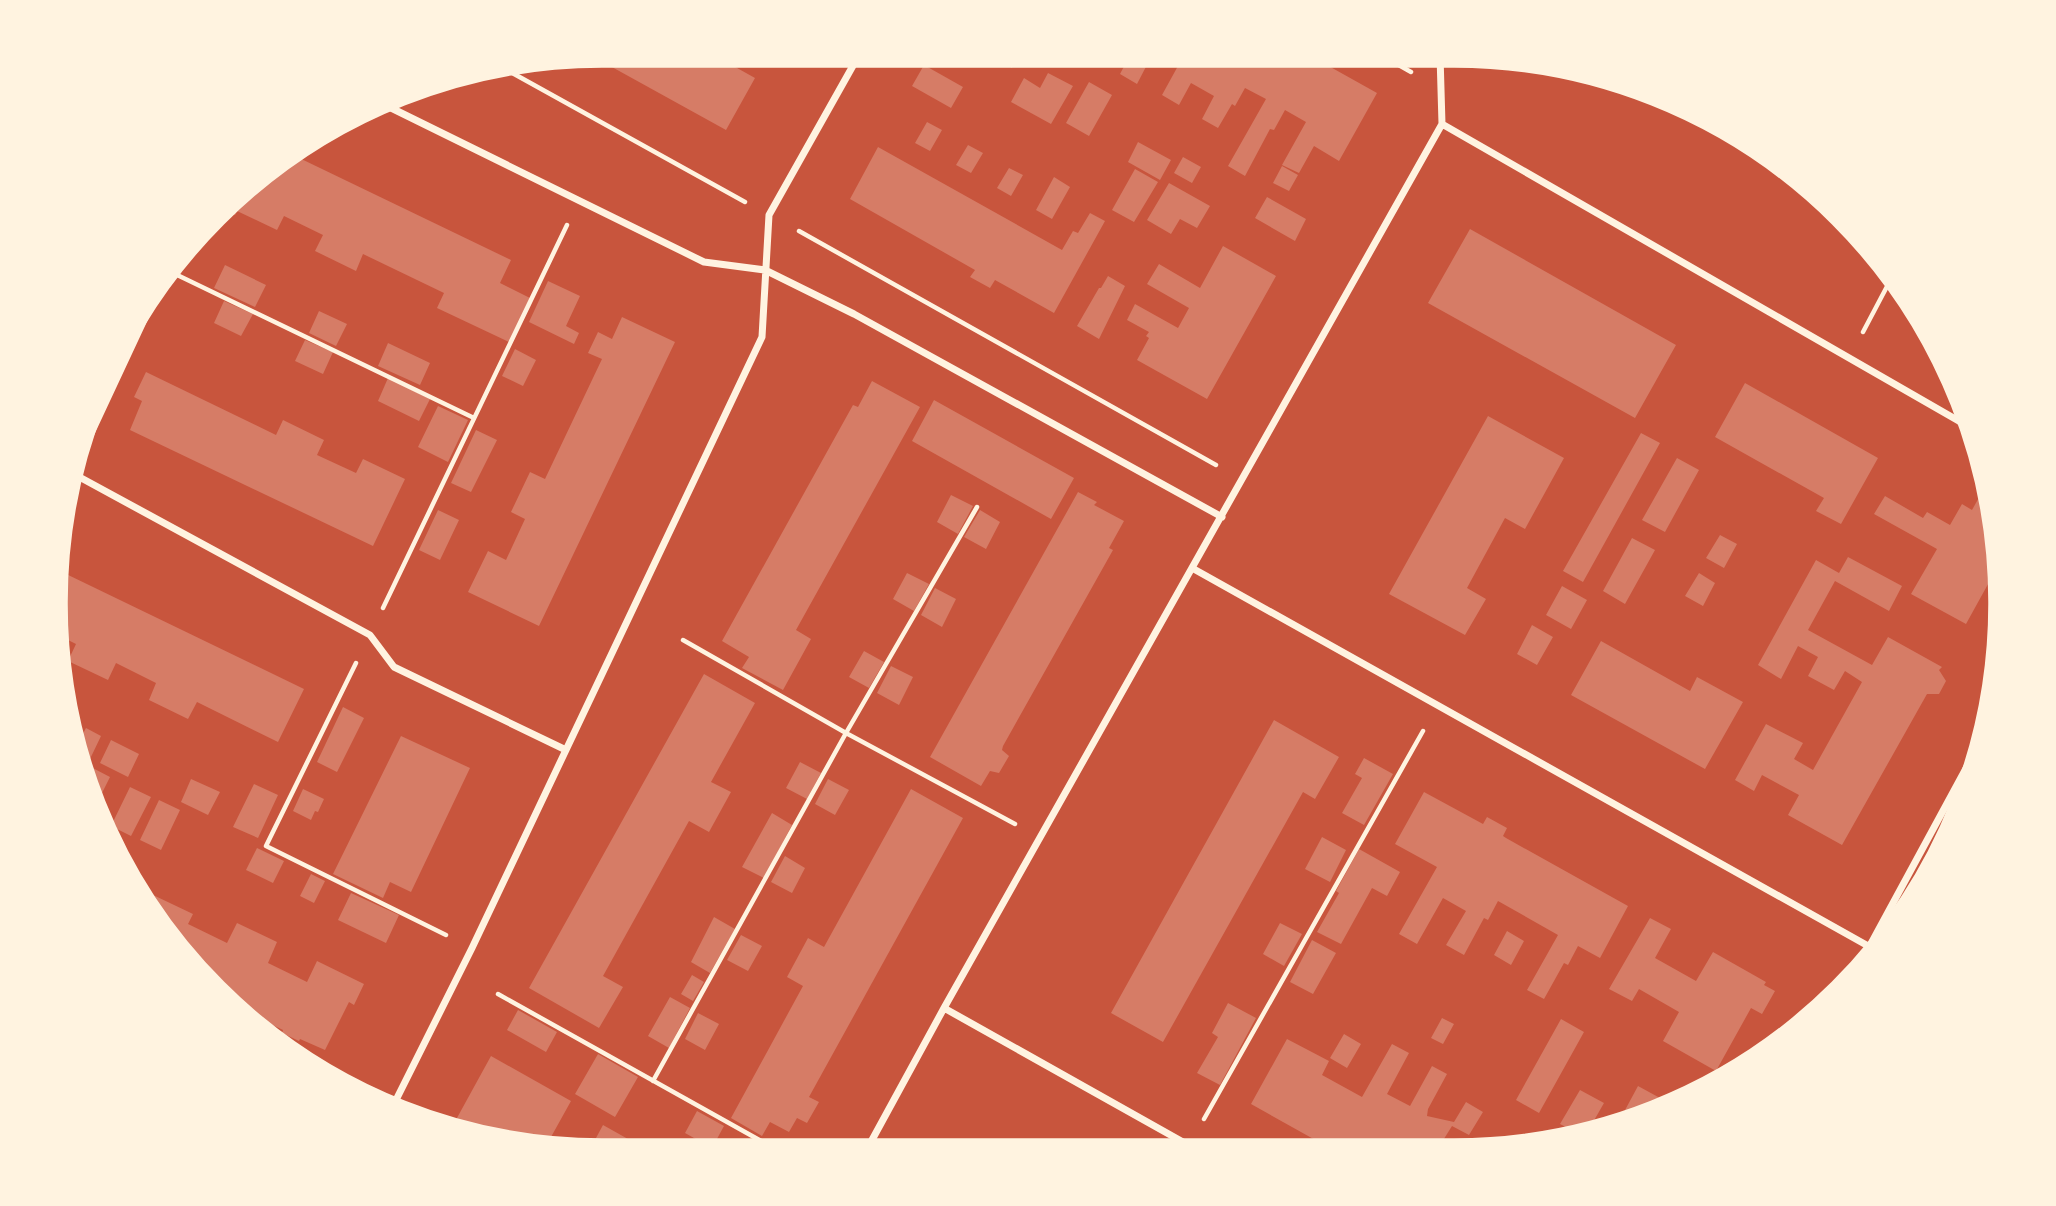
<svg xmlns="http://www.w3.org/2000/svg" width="2056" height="1206" viewBox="0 0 2056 1206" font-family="'Times New Roman',serif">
	<rect width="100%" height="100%" fill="#c8553d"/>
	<path fill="#d67c66" d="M603 54H712L755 78 726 130 592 56Z
		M987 55H1019L1012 68Z
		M1130 55H1142L1150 59 1137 84 1120 74Z
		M1184 55H1309L1377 93 1339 161 1314 146 1299 173 1282 165 1306 122 1285 110 1274 130 1270 129 1245 176 1228 166 1266 99 1245 88 1235 106 1232 104 1218 128 1202 119 1214 96 1191 83 1179 105 1162 95Z
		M924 65 963 87 951 108 912 86Z
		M1048 73 1073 86 1051 124 1011 102 1024 78 1040 88Z
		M1089 82 1112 95 1089 136 1066 123Z
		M927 122 942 130 930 151 915 143Z
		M1138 142 1171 160 1160 180 1128 162Z
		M968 145 983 153 971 173 956 165Z
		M878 147 1062 250 1073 231 1078 233 1090 213 1105 221 1054 313 995 280 990 288 970 277 975 270 850 199Z
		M293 155 511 260 500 283 530 298 509 342 437 308 444 293 363 254 356 271 315 251 323 235 284 216 277 230 237 211 235 215 227 212 269 167Z
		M1183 157 1201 167 1192 183 1174 173Z
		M1282 166 1298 175 1289 191 1273 183Z
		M1009 168 1023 175 1011 196 997 188Z
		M1135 169 1158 182 1134 222 1112 210Z
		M1054 177 1070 187 1052 219 1036 210Z
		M1169 183 1210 206 1197 228 1180 219 1171 234 1147 220Z
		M1267 197 1306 219 1295 241 1255 218Z
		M1470 229 1676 345 1635 418 1428 303Z
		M1223 246 1276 276 1207 399 1137 360 1149 338 1146 336 1149 332 1127 320 1135 304 1178 328 1189 308 1147 284 1159 264 1200 288Z
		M225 265 266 285 255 307 214 288Z
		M1108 276 1125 286 1099 339 1077 326 1099 288H1101Z
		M548 281 580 296 566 326 579 333 574 344 529 322Z
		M224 301 253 314 241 336 214 323Z
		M319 311 347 324 336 346 309 333Z
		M139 316 142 318 117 373 114 371Z
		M622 317 675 342 539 626 468 592 488 551 506 560 525 519 511 512 530 472 545 479 602 359 588 353 598 332 612 339Z
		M305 340 333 352 323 374 295 361Z
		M388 343 430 363 420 385 378 366Z
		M515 349 536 360 523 386 502 376Z
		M146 372 276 435 283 420 324 440 317 455 356 473 363 459 405 479 373 546 130 430 142 401 134 397Z
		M388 378 430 399 419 421 378 401Z
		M872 381 920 407 796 630 811 639 783 690 742 668 749 657 722 641 853 405 858 407Z
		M1745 383 1878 458 1841 524 1816 511 1824 498 1715 437Z
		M934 400 1074 478 1051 519 912 441Z
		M438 406 468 420 448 462 418 447Z
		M1488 416 1564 458 1525 529 1505 518 1467 588 1486 599 1465 635 1389 594Z
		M476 430 497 440 471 492 451 483Z
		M1641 433 1660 443 1583 582 1563 571Z
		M1677 458 1699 470 1665 532 1642 520Z
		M1986 485 1991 496 1998 566 1966 624 1911 594 1937 549 1874 514 1885 496 1923 518 1927 512 1950 525 1962 504 1972 510Z
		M1078 492 1097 502 1094 505 1124 521 1109 548 1113 550 1003 746 1002 750 1009 756 999 773 990 771 981 786 930 757Z
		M951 495 973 506 958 534 937 522Z
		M438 510 459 520 440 560 419 550Z
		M980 510 1000 522 986 549 964 537Z
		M1720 535 1737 544 1724 568 1706 558Z
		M1632 538 1655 550 1625 604 1603 591Z
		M1848 557 1902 586 1889 611 1835 581 1808 630 1872 665 1888 637 1942 667 1939 670 1946 681 1939 694H1927L1842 845 1788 815 1799 795 1762 775 1754 791 1735 780 1766 724 1803 743 1794 759 1813 770 1862 682 1845 671 1834 690 1808 676 1818 657 1798 646 1781 679 1758 665 1816 560 1839 573Z
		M62 572 304 689 278 742 197 702 188 719 149 700 156 683 116 663 108 680 68 661 76 644 56 634Z
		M907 573 929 584 914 611 893 599Z
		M1699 573 1715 583 1703 606 1685 596Z
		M1562 586 1587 600 1571 629 1546 615Z
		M935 588 956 599 942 627 921 615Z
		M1532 625 1553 637 1537 665 1517 654Z
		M1601 641 1690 691 1697 677 1743 702 1705 769 1571 695Z
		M864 651 884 662 869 688 849 677Z
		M891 666 913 677 899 705 877 693Z
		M704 674 755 703 711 782 731 792 709 832 689 821 603 976 623 987 599 1028 529 988Z
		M343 707 364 718 337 772 317 762Z
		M1274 720 1339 757 1315 799 1303 792 1163 1042 1111 1013Z
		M86 728 101 736 90 759 82 755 79 741Z
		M401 736 470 768 411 892 390 882 383 898 333 874Z
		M111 740 139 754 128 777 100 763Z
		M1364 758 1393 774 1364 825 1342 813 1362 778 1355 774Z
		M800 762 821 773 807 799 786 788Z
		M85 764 110 777 101 795 91 790Z
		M191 779 220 792 208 815 181 802Z
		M828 779 849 790 835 815 815 804Z
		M254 784 278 795 258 838 233 827Z
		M130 787 151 797 131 836 111 826Z
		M303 789 324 799 318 812 315 811 311 820 293 811Z
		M911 789 963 818 809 1097 819 1102 807 1123 797 1118 789 1132 770 1122 762 1136 731 1118 803 986 787 977 808 938 824 947Z
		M1424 792 1483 824 1487 817 1507 828 1503 836 1506 838 1628 906 1600 958 1578 946 1568 965 1564 963 1544 999 1527 990 1558 935 1498 901 1488 920 1484 918 1464 955 1446 945 1466 911 1443 898 1417 944 1399 934 1437 867 1395 844Z
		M159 800 180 810 161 850 140 840Z
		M772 813 792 825 764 878 742 867Z
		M1322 837 1346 850 1330 882 1305 869Z
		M257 848 284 861 273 883 246 870Z
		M1359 849 1400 872 1387 896 1372 888 1341 944 1317 932 1339 893 1336 891Z
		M785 856 805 868 792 893 771 882Z
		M311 874 325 881 314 903 300 896Z
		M351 893 399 915 386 943 338 920Z
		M151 894 193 914 188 924 227 943 237 923 277 942 268 963 307 982 317 961 364 984 354 1005 349 1002 325 1050 300 1039 299 1041 282 1033 283 1030 260 1019 259 1022 252 1019 190 965 149 898Z
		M714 917 735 929 710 973 691 962Z
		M1650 918 1671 929 1655 958 1696 981 1713 952 1766 982 1764 985 1775 991 1762 1014 1751 1008 1716 1071 1663 1041 1679 1012 1639 989 1632 1001 1609 989Z
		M1280 923 1302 934 1284 966 1263 954Z
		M1507 931 1524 941 1511 965 1494 955Z
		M741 935 762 946 748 971 727 960Z
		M1312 940 1336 953 1313 994 1290 982Z
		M692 975 704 982 693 1001 681 994Z
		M670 997 690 1008 669 1048 648 1036Z
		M1228 1003 1256 1018 1220 1085 1197 1073 1218 1037 1212 1033Z
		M518 1010 557 1032 546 1052 507 1030Z
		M698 1013 719 1024 705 1050 685 1039Z
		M1442 1018 1454 1024 1443 1044 1431 1038Z
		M1561 1019 1584 1032 1539 1113 1516 1100Z
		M1344 1034 1361 1044 1347 1068 1330 1058Z
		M1287 1039 1329 1061 1322 1075 1362 1097 1392 1044 1409 1053 1387 1094 1410 1106 1432 1066 1447 1074 1428 1109 1427 1116 1454 1122 1466 1102 1483 1112 1469 1135 1452 1126 1442 1142 1457 1151H1335L1251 1104Z
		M598 1054 638 1077 615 1117 575 1094Z
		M491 1056 571 1101 546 1146 452 1127Z
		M1638 1086 1671 1104 1629 1123 1617 1125Z
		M1580 1090 1604 1103 1588 1131 1577 1133 1560 1124Z
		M697 1111 724 1126 712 1148 685 1133Z
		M603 1125 644 1148 642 1151H589Z
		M750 1140 770 1151H744Z"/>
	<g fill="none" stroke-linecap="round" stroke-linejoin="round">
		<path stroke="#fff3e0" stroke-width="4.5" d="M1381 55 1411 72
			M507 70 745 202
			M799 231 1216 465
			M171 272 474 418
			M1863 332 1892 277
			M86 447 164 280
			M383 608 567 225
			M683 640 846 733 1015 824
			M356 663 266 846 446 935
			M498 994 779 1151
			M653 1081 846 733 977 507
			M1204 1119 1423 731"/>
		<path stroke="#fff3e0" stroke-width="7" d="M1440 55 1442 124 1971 428
			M385 105 704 262 765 270 854 314 1222 517
			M72 473 370 635 394 667 566 750
			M1192 568 1870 947
			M1854 975 1983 737
			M944 1008 1199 1151
			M393 1106 472 948 762 337 769 215 859 55
			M866 1151 944 1008 1442 124"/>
	</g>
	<path d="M0 0H2056V1206H0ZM602 66H1454A536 536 0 0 1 1990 602V604A536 536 0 0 1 1454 1140H602A536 536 0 0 1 66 604V602A536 536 0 0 1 602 66Z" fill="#fff3e0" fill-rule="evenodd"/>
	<path fill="none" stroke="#fff3e0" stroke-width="3.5" d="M602 66H1454A536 536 0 0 1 1990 602V604A536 536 0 0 1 1454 1140H602A536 536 0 0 1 66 604V602A536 536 0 0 1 602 66Z"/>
</svg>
